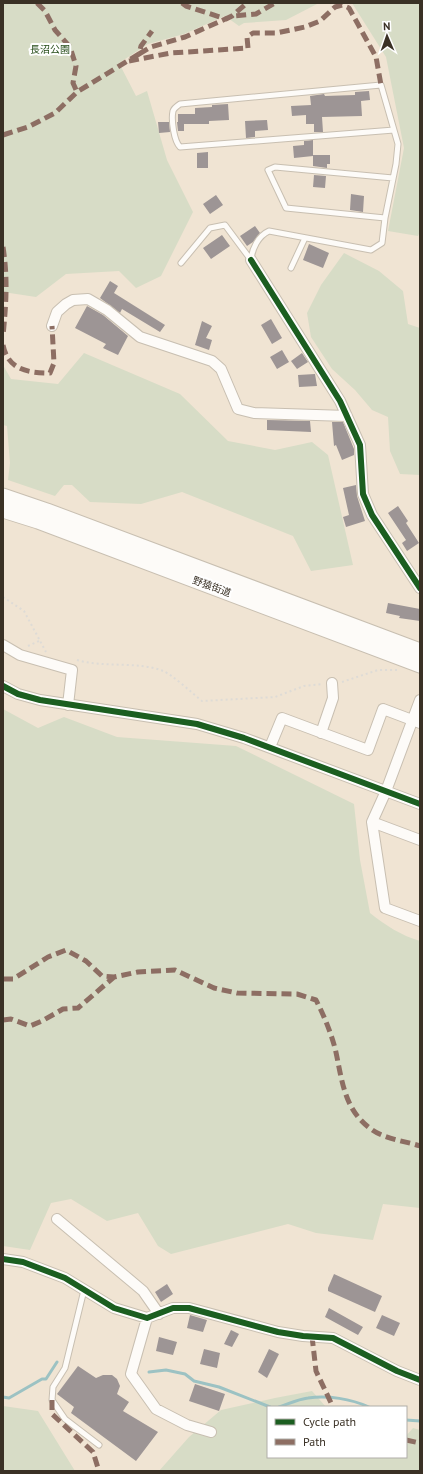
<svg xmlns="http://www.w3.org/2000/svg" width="423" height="1474" viewBox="0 0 423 1474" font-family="'PT Sans','Noto Sans JP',sans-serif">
	<rect width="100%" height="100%" fill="#f0e4d3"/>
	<path fill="#d7dcc6" d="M3 3H319L286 20 244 23 239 26 225 16 184 34 148 44 119 63 136 96 147 91 167 160 193 212 161 276 136 288 119 271 66 274 36 297 3 292Z
		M352 3H420V232L418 236 388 231 404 148 386 57Z
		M344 253 379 271 403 291 408 324 420 328V475L400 474 390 451 388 417 372 410 355 390 332 369 311 337 307 313 321 285Z
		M84 353 180 394 228 441 275 450 312 442 328 455 353 565 311 571 293 536 182 492 141 504 90 502 72 485H64L55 496 8 480 10 463 7 426 3 425V365L11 379 58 384Z
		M3 709 38 728 64 717 117 737 236 746 354 804 360 860 370 913C385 925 402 936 420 941V1208L383 1204 373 1240 316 1233 288 1224 171 1254 158 1246 138 1213 107 1221 71 1199 51 1203 30 1250 3 1246Z
		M312 1391 326 1407H268V1457H406V1436L413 1428 420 1430V1471H159L189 1437 221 1410 275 1398Z
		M3 1406 38 1411 75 1471H3Z"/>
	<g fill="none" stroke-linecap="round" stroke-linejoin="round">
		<path stroke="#9cc2c3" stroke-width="3" d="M149 1372 166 1370 185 1374 194 1381 219 1387 270 1407
			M3 1397 9 1398 42 1379H46L57 1362
			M279 1407C288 1404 299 1399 308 1398 328 1395 351 1399 369 1407
			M406 1420 420 1421"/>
	</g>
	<path fill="#9d9595" d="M369 91 370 100 361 101 362 116 322 117 323 132H314V124H306V115L292 116 291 106 311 105 310 96 324 94 325 96 355 95V92Z
		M228 104 229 120 209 121V124H184V131H178L177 122H178V114H195V108L212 107V105Z
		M267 120 268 130 255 131V137L246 138 245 121Z
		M158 122H169L170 132 159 133Z
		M313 140V155H330V164H327V168L313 166V156L294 158 293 146 304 145V141Z
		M208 152V168H197V153Z
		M314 175 326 176 325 188 313 187Z
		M351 194 364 196 363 212 350 210Z
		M216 195 223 205 210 214 203 204Z
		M255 226 260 233 253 242 247 246 240 236Z
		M222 235 230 246 211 259 203 248Z
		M309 244 329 253 323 268 303 260Z
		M110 281 118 286 114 293 165 325 160 332 122 309 120 313 100 298Z
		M87 306 103 315 128 336 118 355 103 348 106 344 75 328Z
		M271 319 282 338 272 344 261 325Z
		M202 321 212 326 206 338 212 340 209 350 195 345Z
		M282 350 289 362 277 369 270 357Z
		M302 353 308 362 297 369 291 361Z
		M315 374 317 386 299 387 298 375Z
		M267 420 310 421 311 432 267 430Z
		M332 422H343L354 449V455L342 460 336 445 334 446Z
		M356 485 357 496 365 521 346 527 343 517 349 515 343 488Z
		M398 506 408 521 406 523 419 543 407 551 402 543 406 540 388 513Z
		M388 603 420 609V621L399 618 400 616 386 613Z
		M334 1274 382 1296 375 1312 328 1291V1288Z
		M167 1284 173 1294 161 1302 155 1292Z
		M329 1308 363 1327 358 1335 325 1317Z
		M190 1315 207 1320 203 1332 187 1328Z
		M382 1315 400 1323 394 1336 376 1328Z
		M231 1330 239 1334 232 1347 224 1344Z
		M159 1337 177 1342 173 1355 156 1351Z
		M204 1349 220 1353 217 1368 200 1364Z
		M269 1349 279 1354 267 1378 258 1372Z
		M78 1366 96 1378 103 1375H112L117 1379 120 1386 117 1394 129 1402 123 1411 158 1432 136 1461 71 1413 74 1407 57 1394Z
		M195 1384 225 1394 219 1411 189 1401Z"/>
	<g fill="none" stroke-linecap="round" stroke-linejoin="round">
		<defs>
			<path id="service" d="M385 218 286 208 268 170 275 167 393 178
				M251 260C252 249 258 236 269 231L371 250 382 243 385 218 396 164 398 144 381 85 180 104C177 106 174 108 173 111 171 120 174 141 180 147L394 130
				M181 263 210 228 225 225 251 260
				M291 268 305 238
				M84 1290 65 1368 53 1387 52 1400 65 1419 99 1445"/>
			<path id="minor" d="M251 260 340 401 360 445 363 494 372 515 420 588
				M52 326 57 312 66 304 73 300 88 299 107 310 140 337 212 361 221 369 238 409 254 413 347 416
				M3 645 20 655 72 670 68 705
				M3 686 18 694 40 700 197 724 244 738 420 804
				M420 700 386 791 372 822 385 908 420 921
				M321 733 333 698 332 683
				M270 747 282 718 368 750 383 709 420 723
				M372 822 420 840
				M57 1219 143 1291 159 1314
				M3 1259 23 1262 65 1278 114 1308 147 1318 173 1308H189L278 1332 303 1336 333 1338 397 1371 420 1380
				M147 1318 131 1374 156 1409 187 1425 211 1432"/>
			<path id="secondary" d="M3 496 47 511 420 651
				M3 510 38 521 420 665"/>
		</defs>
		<use href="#service" stroke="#c8bfb1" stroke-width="7"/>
		<use href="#minor" stroke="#c8bfb1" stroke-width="12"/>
		<use href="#secondary" stroke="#c8bfb1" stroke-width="17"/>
		<path stroke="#dedbd6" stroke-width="2" stroke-dasharray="2 3" stroke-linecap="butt" d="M3 597 24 611 46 652
			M28 646 39 641
			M77 660C104 668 139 661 163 671 173 675 193 694 202 701L275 697 304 686 323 684
			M342 682 378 670H397"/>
		<use href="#service" stroke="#fdfbf8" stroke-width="5"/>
		<use href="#minor" stroke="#fdfbf8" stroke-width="10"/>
		<use href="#secondary" stroke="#fdfbf8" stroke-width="15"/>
		<path stroke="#8d6e63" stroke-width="5" stroke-dasharray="10 5" stroke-linecap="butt" d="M37 3 45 11 55 30 70 47 76 66 73 83 77 92
			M182 3 186 6 226 19 232 16 247 3
			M139 54 151 47 185 37 232 16 256 14 275 3
			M129 61 171 53 248 48 247 37 253 33H276L305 27 320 21 335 7 342 5 349 8 376 57 381 85
			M3 135 28 127 55 113 77 92 139 54 141 46 152 31
			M3 247C8 279 6 305 3 336
			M3 345C8 370 28 373 50 373L54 363 52 326
			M3 979H13L48 957 66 950 86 961 102 976 114 977 138 972 175 970 214 988 237 993 297 994 316 1000C324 1016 330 1030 335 1048 342 1078 343 1109 371 1129 384 1139 405 1141 420 1146
			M3 1020 11 1019 30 1026 42 1021 63 1009 78 1008 114 977
			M312 1336 316 1371 333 1407
			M52 1400V1414L93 1452 99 1471
			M406 1440 420 1443"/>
		<defs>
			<path id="cycleway" d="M251 260 340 401 360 445 363 494 372 515 420 588
				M3 686 18 694 40 700 197 724 244 738 420 804
				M3 1259 23 1262 65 1278 114 1308 147 1318 173 1308H189L278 1332 303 1336 333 1338 397 1371 420 1380"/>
		</defs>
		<use href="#cycleway" stroke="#fff" stroke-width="8"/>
		<use href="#cycleway" stroke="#1b5e20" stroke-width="6"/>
	</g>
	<g text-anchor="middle" stroke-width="4" stroke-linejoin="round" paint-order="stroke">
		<g font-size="10" fill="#224915" stroke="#fff">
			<text x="50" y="53">長沼公園</text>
		</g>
		<g font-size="10" fill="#3a3125" stroke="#fff">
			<text transform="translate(212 586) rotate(20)" y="4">野猿街道</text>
		</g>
	</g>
	<rect width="423" height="1474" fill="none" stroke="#3a3125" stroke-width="8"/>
	<rect x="267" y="1406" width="140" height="52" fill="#ffffff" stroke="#b0ada8"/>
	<rect x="275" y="1419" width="20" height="6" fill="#1b5e20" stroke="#b0ada8"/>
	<text x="303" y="1426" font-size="12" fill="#3a3125">Cycle path</text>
	<rect x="275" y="1439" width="20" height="6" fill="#8d6e63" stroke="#b0ada8"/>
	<text x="303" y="1446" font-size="12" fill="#3a3125">Path</text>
	<g transform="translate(387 36) rotate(358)" stroke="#ffffff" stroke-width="3" paint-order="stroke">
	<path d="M0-3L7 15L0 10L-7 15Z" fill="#3a3125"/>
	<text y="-6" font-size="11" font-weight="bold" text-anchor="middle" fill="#3a3125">N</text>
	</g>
</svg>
